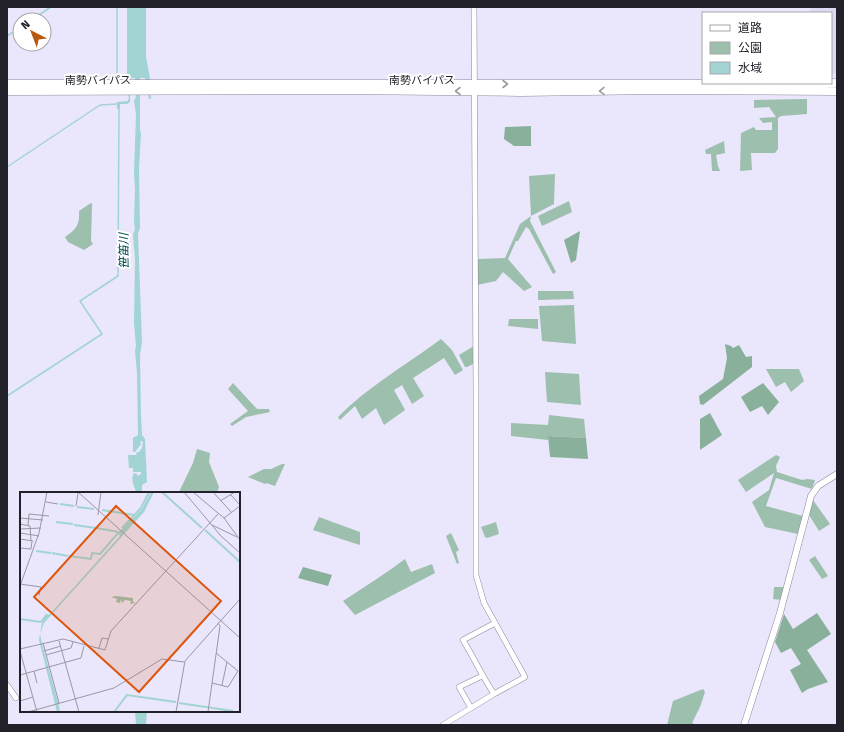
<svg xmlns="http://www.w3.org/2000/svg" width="844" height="732" viewBox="0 0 844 732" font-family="'Fira Sans','Noto Sans JP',sans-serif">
	<rect width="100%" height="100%" fill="#eae6fb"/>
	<path fill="#ded8f4" d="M810 7H837V74H831V13H810Z"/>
	<path fill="#9dbfad" d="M807 99V114L781 116 778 118V149L775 153H751L752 170 740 171 741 133 754 127 756 130H772V122L763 123 759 118 776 117 769 107 754 108V100Z
		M724 141 725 153 716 155 718 166 720 171H712L711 154H706L705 150Z
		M555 174 554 204 531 216 530 221 556 272 553 274 529 229 526 227 518 241H516L508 259 532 287 524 291 503 272 496 281 477 285 478 259 505 258 520 224 531 216 529 176Z
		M569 201 572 212 542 226 538 216Z
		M91 203 92 204 91 241 93 244 84 250 68 242 65 237C76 230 80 225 79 211Z
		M538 291H573L574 299 538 300Z
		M574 305 576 344 542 341 539 306Z
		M509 319H538V329L508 326Z
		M441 339 452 350 463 370 455 375 444 358 413 378 424 396 412 404 402 385 394 390 405 410 384 425 376 408 362 419 355 406 340 420 338 417C370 385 405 366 441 339Z
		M474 346 473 364 467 367H465L459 355Z
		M766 369H799L804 381 791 392 785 382 776 387Z
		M545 372 579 374 581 405 547 402Z
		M233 383 257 409H269L270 412 246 417 232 426 230 424 248 411 228 389Z
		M549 415 584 419 586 438 548 436V440L511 436V423L548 425Z
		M197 449 210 453 209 462 219 487 217 493H183L179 492 193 463Z
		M776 455 780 457 776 466 777 472 802 480 807 479 815 480 812 489 776 478 766 506 803 516 798 534 765 527 752 502 769 490 774 473 746 492 738 480Z
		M282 464H285L275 486 266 483 265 484 248 477 264 469H271Z
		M813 500 830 524 819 531 809 515Z
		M319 517 360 532V545L313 530Z
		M496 522 499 534 487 538 485 537 481 527Z
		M451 533 459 550 456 552 459 563 457 564 446 536Z
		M815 556 828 576 822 579 809 560Z
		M405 559 411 572 432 564 435 573 355 615 343 601C364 587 385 574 405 559Z
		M774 587H783L784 590 781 600 773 599Z
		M703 689 705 692 700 707 692 723 694 724 693 725H667L673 701Z"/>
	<path fill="#88b09b" d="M531 126V146H514L504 139 505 127Z
		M580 231 576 260 571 263 564 240Z
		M725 344 731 346 733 348 739 345 746 357 752 356V367L703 405 700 404 699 396 723 379 727 358Z
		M763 383 779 402 768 415 762 406 750 412 741 397Z
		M710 413 722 435 700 450V419Z
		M548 436 586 438 588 459 550 457Z
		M303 567 332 575 328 586 298 578Z
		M817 613 831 634 807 650 828 682 808 689 802 693 790 670 801 664 791 648 781 653 775 642 784 614 793 629Z"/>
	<path fill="#a2d4d3" d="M127 7H146V57L150 78 151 99H149L145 78H140V130L141 133 139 169 140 229 138 233 142 342 140 355 141 415 142 435 145 439 147 482 142 485V493H137C134 487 130 480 134 473L137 474 138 476 141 474V472H133V468H129L128 455H136L137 452H139L142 448 143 442 140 441 141 444 135 452H133V438L138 435 137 373 135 351 136 346 134 323 135 260 133 234 135 229 134 222 135 190 134 172 136 114 134 101 136 97 135 78H130V102L127 104H120V109H117V102L128 101 129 97 127 95Z
		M135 711H147L146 725H136Z"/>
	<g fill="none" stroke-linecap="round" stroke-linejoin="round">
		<path stroke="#a2d4d3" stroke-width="1.5" d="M117 7V73
			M31 20 51 7
			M7 36 20 28
			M7 167 100 105 118 104
			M7 396 102 334 80 301 118 276 119 109"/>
		<defs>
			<path id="minor" d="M7 685 16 698
				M494 694C482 676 474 658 463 640L495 623
				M471 708 459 687 482 676
				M443 725 494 694 525 677 484 603 476 575V392L474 7"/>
			<path id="tertiary" d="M744 725 780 613 811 496 818 486 837 474"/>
			<path id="trunk" d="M7 84H782L837 83
				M7 91 347 90 521 92 652 90 837 91"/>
		</defs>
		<use href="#minor" stroke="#8c879a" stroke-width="6"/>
		<use href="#tertiary" stroke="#8c879a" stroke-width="7"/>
		<use href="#trunk" stroke="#8c879a" stroke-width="9"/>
		<use href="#minor" stroke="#fff" stroke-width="5"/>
		<use href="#tertiary" stroke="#fff" stroke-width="6"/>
		<use href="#trunk" stroke="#fff" stroke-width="8"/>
	</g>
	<defs><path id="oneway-chevron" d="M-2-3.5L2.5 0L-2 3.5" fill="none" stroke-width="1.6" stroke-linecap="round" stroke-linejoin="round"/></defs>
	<g stroke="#9c9b9e">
		<use href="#oneway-chevron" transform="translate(505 84)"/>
		<use href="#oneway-chevron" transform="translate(458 91) rotate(-180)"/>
		<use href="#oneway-chevron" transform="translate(602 91) rotate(179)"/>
	</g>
	<g text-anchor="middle" stroke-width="4" stroke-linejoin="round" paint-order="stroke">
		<g font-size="11" fill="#222028" stroke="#fff">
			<text x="98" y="84">南勢バイパス</text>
			<text x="422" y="84">南勢バイパス</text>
		</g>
		<g font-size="12" font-style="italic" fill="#004d4d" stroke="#fff">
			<text transform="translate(124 251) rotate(-91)" y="4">笹笛川</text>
		</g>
	</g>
	<g transform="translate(20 492)">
		<rect width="220" height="220" fill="#eae6fb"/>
		<path d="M96 104 113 106V110L116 111 110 112 111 109 105 108 102 111 101 107 100 111 96 110 97 107 91 105Z" fill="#9dbfad"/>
		<path d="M131 0H134L124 20 24 131 20 142 22 152 39 214 40 220H37L19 148 22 131 26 123 30 122 100 44 98 41 122 17Z" fill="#a2d4d3"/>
		<path fill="none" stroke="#a2d4d3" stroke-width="2" d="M142 0 182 36M40 12 54 14M57 15 74 17M82 18 114 23M36 30 53 32M54 33 76 36M102 36 121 16 129 0M185 38 220 70M16 59 31 61M32 61 48 64M49 64 71 67 72 61 80 62 99 40 76 36M0 127 21 130 27 122M159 211 213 219M94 220 107 203 156 210"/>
		<path fill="none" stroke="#9a97a7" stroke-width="1" d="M58 0 220 146M164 0 201 44 220 61M173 0 204 26 220 48M193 0 212 21M210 2 220 13M200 9 215 0M26 10 38 12M56 14 58 1M78 23 81 0M0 26 23 28M204 26 220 14M0 32 10 34 11 49M8 33 9 22 29 24M192 33 217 45M0 37 21 36M0 41 19 44M0 47 13 49M0 56 11 57 12 49M0 92 21 95 19 103M0 94 19 41 27 0M39 149 59 220M23 151 39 211M79 156 82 146 88 147M0 157 43 147 85 158 91 139 198 22M0 159 17 220M24 159 41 154M26 163 51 156 53 150M14 179 17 191M0 183 61 166 64 154M192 191 208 195 218 179 196 161M202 193 207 170M0 209 13 205M8 220 94 196 142 167 164 170M156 220 165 169 220 107M188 220 200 134 198 131"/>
		<path fill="#de560d" fill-opacity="0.15" stroke="#de560d" stroke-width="2" d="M96 14 201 109 119 200 14 105Z"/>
		<rect width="220" height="220" fill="none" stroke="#222028" stroke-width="2"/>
	</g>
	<rect width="844" height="732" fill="none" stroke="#222028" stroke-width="16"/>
	<rect x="702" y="12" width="130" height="72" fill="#ffffff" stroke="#a7a6a9"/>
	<rect x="710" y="25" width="20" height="6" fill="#ffffff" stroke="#a7a6a9"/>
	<text x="738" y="32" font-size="12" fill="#222028">道路</text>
	<rect x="710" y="42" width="20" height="12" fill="#9dbfad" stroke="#a7a6a9"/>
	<text x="738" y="52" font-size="12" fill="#222028">公園</text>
	<rect x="710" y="62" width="20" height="12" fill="#a2d4d3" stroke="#a7a6a9"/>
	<text x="738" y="72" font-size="12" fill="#222028">水域</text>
	<g transform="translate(32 32) rotate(318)"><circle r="19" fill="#ffffff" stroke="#a7a6a9"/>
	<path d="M0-3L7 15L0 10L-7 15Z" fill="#b7590a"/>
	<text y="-6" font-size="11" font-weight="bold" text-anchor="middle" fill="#222028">N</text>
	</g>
</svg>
